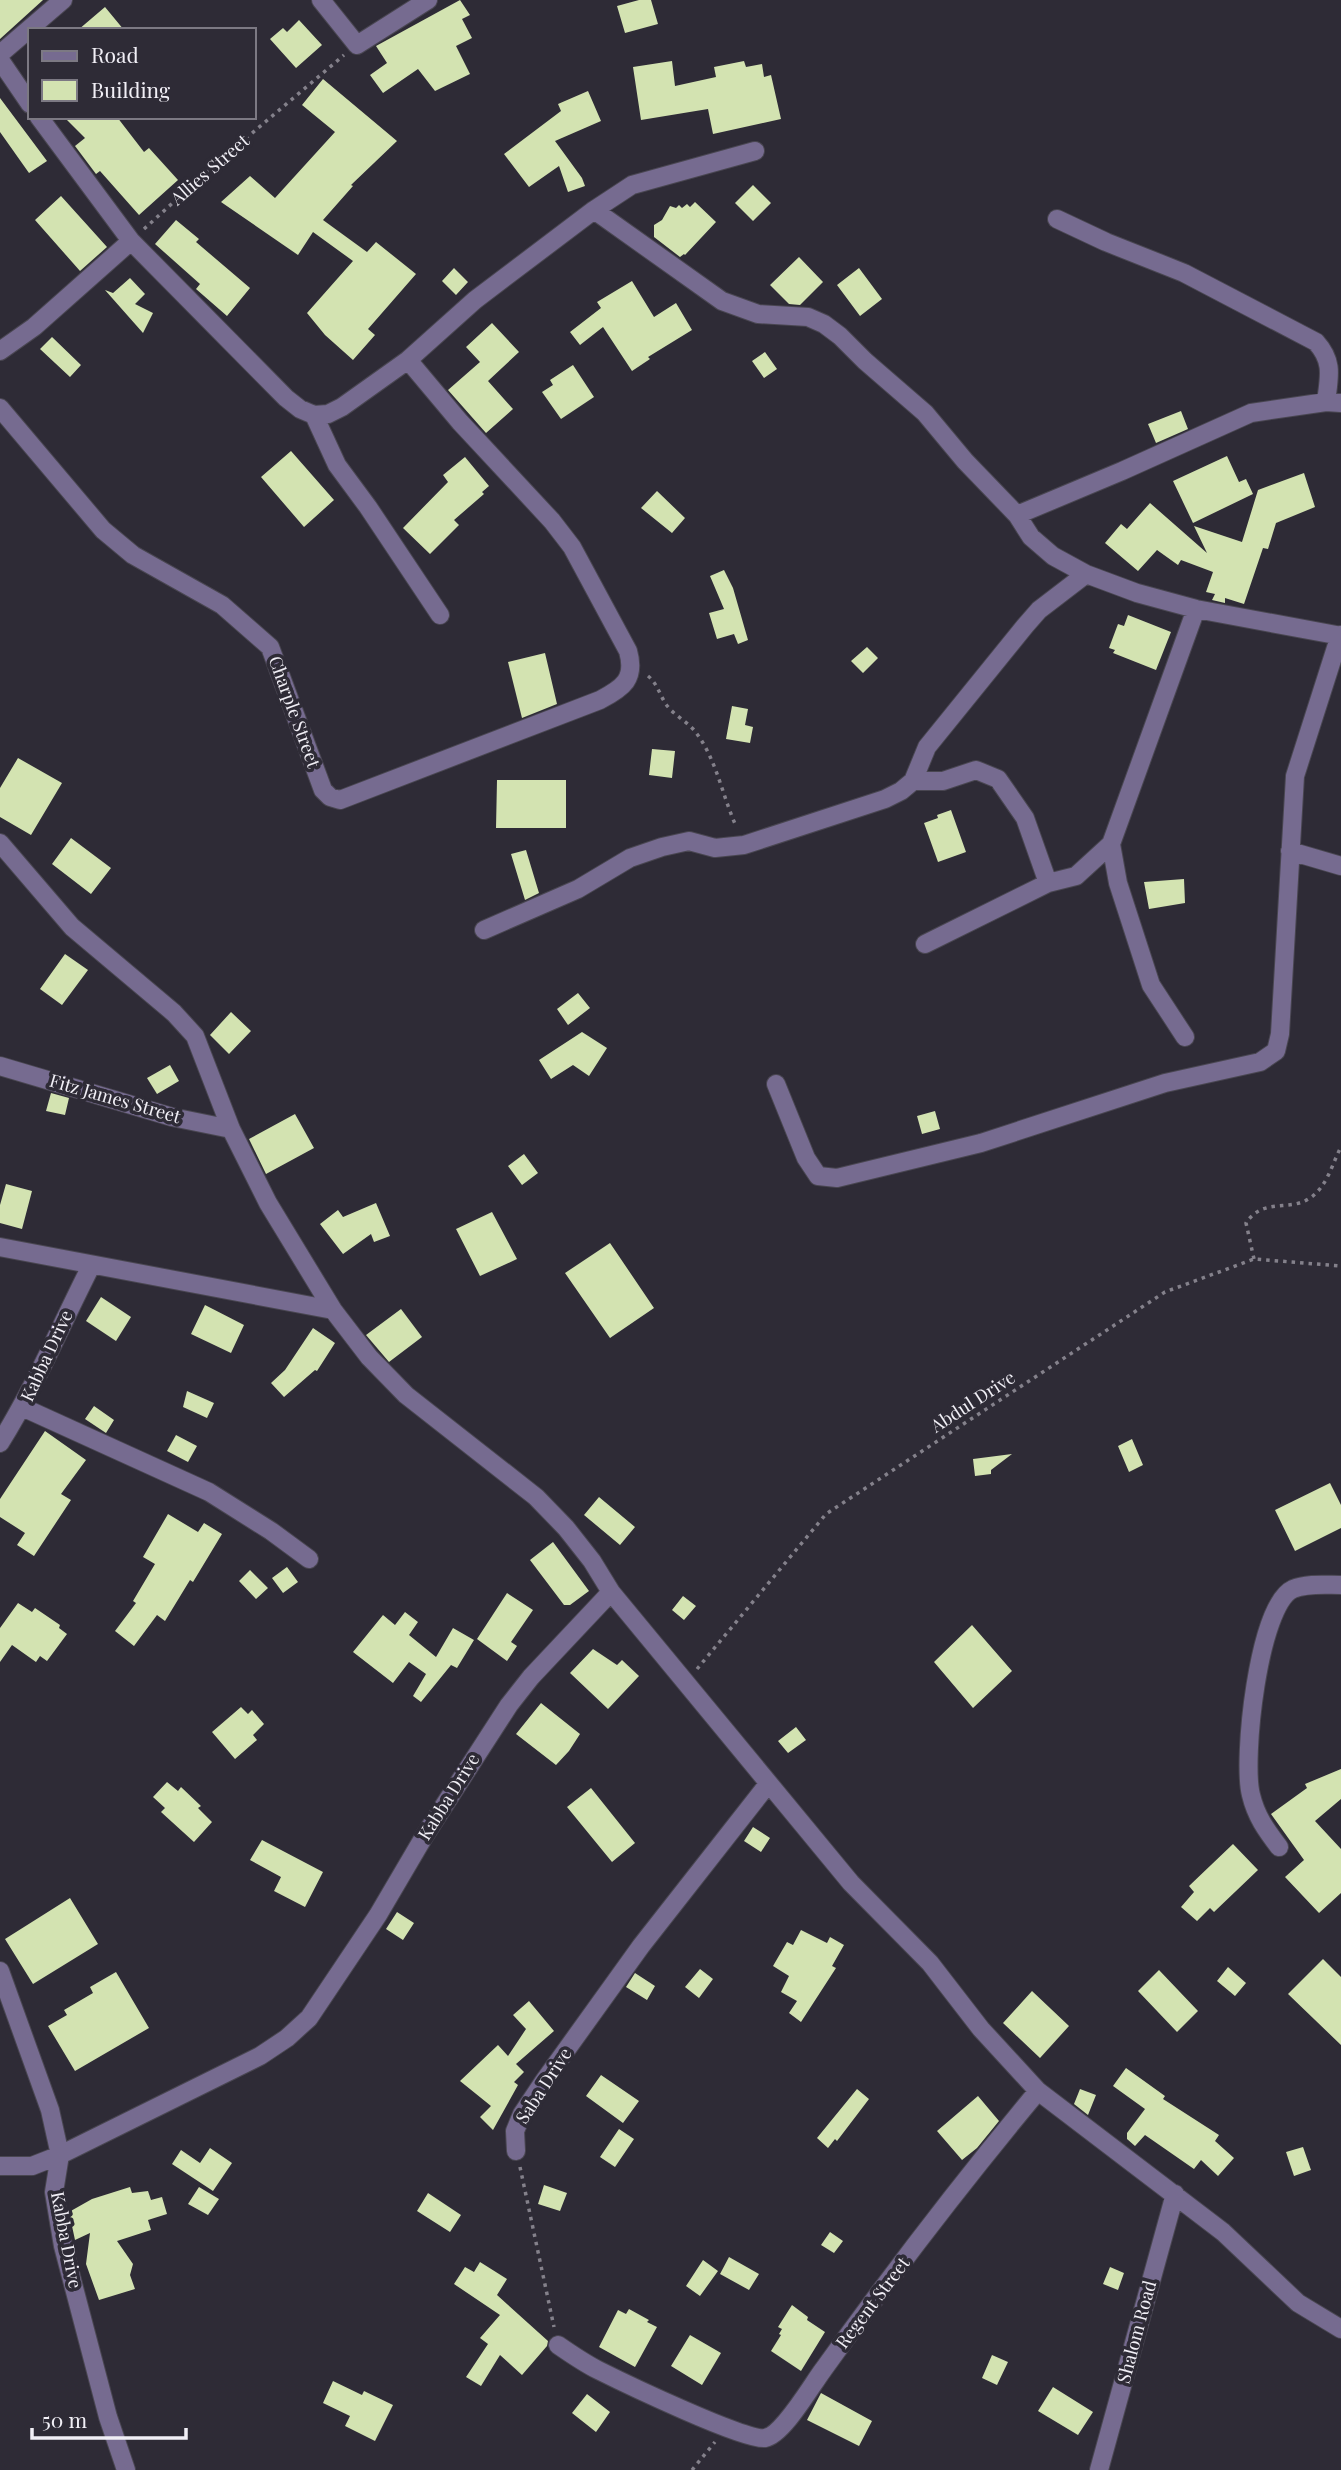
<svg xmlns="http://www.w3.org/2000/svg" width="1341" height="2470" viewBox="0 0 1341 2470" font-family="'Playfair Display',serif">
	<rect width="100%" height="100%" fill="#2e2b36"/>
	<path fill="#d3e3b1" d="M0 0H43L0 39Z
		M460 0 470 15 462 19 472 38 456 46 470 74 435 91 418 69 383 93 370 75 387 63 376 46Z
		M639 0H651L658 24 625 33 617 6Z
		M105 7 124 30H78Z
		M299 20 322 45 296 68 270 39 283 28 287 32Z
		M672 61 675 86 716 77 714 67 744 61 746 67 762 64 764 77 771 75 781 119 713 134 708 109 641 120 633 67Z
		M323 79 397 141 351 185 353 186 323 220 367 252 376 242 416 274 368 329 375 335 353 360 325 335 307 313 353 261 313 232 298 255 221 202 250 176 275 198 335 132 302 105Z
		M588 91 601 121 555 141 582 178 585 186 568 192 559 166 529 187 504 154 561 111 558 104Z
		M0 98 47 161 29 173 0 132Z
		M64 117H117L144 152 149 148 178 180 139 215 100 171 96 174 75 146 85 138Z
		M753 185 771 203 753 221 735 203Z
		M61 196 107 247 80 271 35 220Z
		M695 202 716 222 685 255 684 254 680 257 654 237V225L662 220 670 206 676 208 679 205 682 208 687 204 690 207Z
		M176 220 199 239 196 242 250 288 227 316 196 289 200 284 155 244Z
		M799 257 823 282 800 305 789 304 770 285Z
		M454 268 468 282 456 295 442 281Z
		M859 268 882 299 860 316 837 285Z
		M130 278 145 294 135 304 153 313 143 333 105 290 113 293Z
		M632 281 654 317 676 303 692 330 648 357 650 359 632 371 603 327 580 345 570 332 601 308 597 302Z
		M492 323 519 352 488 381 513 409 486 433 448 390 480 362 466 347Z
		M52 337 81 365 70 377 40 349Z
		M765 352 777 369 764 378 752 361Z
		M573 365 594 397 561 419 542 392 553 385 550 380Z
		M1181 411 1188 429 1156 443 1148 424Z
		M291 451 334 500 304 527 261 477Z
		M1227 456 1239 482 1246 479 1253 494 1193 523 1173 481Z
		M465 457 489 486 482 492 484 494 454 520 459 525 430 554 403 528 448 482 443 475Z
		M1304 473 1315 507 1276 523 1268 549 1263 548 1244 604 1225 598V603L1212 600 1215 594 1206 592 1213 572 1181 560 1178 565 1157 550 1138 571 1105 543 1121 524 1127 529 1150 503 1207 553 1194 526 1242 542 1258 490Z
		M657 491 685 518 672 533 641 508Z
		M724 570 733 588 748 640 738 644 734 634 717 639 709 613 724 609 710 576Z
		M1128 615 1171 632 1156 670 1113 653 1115 650 1109 648 1118 624 1124 626Z
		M867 647 878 658 863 673 851 661Z
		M545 653 557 704 522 718 508 662Z
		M732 706 748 709 745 725 753 727 750 743 726 739Z
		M652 749 675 751 672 778 649 775Z
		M18 758 62 783 31 835 0 817V788Z
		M497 780H566V828H496Z
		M951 810 966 852 938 862 924 823 938 818 937 815Z
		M71 838 111 868 91 894 52 864Z
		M526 850 539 893 525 900 511 854Z
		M1184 879 1185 903 1149 909 1144 882Z
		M65 954 88 970 62 1005 40 989Z
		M578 993 590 1008 568 1025 557 1009Z
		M231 1012 251 1031 229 1054 210 1035Z
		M582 1032 607 1048 589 1076 573 1065 551 1079 539 1060Z
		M170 1065 179 1081 157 1094 147 1078Z
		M51 1093 69 1098 65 1115 46 1111Z
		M935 1111 940 1129 922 1134 917 1116Z
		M295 1114 314 1148 266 1174 249 1139Z
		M524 1154 538 1173 522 1185 508 1166Z
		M6 1184 32 1191 22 1229 0 1223V1205Z
		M376 1203 390 1236 374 1242 371 1234 343 1254 320 1224 338 1210 343 1217Z
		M492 1212 517 1259 480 1276 456 1229Z
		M610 1243 654 1308 610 1338 565 1273Z
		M101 1297 131 1317 116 1341 86 1321Z
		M205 1305 244 1325 231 1353 191 1334Z
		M401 1309 422 1337 389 1362 366 1335Z
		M313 1328 335 1343 317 1371 315 1370 284 1397 271 1383 285 1370Z
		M187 1391 214 1403 207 1418 183 1407Z
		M94 1406 114 1420 106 1433 85 1419Z
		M45 1431 86 1460 61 1494 71 1500 34 1556 17 1545 25 1533 0 1517V1499Z
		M176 1435 197 1446 188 1462 167 1451Z
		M1132 1439 1143 1465 1129 1472 1118 1446Z
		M1012 1454 991 1470V1474L975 1476 973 1459Z
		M1330 1483 1341 1505V1528L1295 1551 1275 1510Z
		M599 1497 635 1527 620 1545 584 1515Z
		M168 1514 198 1532 204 1523 222 1534 193 1582 190 1580 165 1621 157 1615 134 1646 115 1631 136 1603 133 1601 155 1564 143 1557Z
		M553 1542 589 1591 570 1605H564L530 1560Z
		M287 1567 298 1582 283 1593 272 1578Z
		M250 1570 268 1588 256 1599 239 1581Z
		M507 1593 533 1610 511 1642 517 1646 507 1661 477 1639Z
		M683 1596 696 1606 684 1620 672 1610Z
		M18 1603 32 1612 35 1608 60 1625 59 1628 67 1634 47 1661 40 1656 36 1662 12 1645 0 1662V1628Z
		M405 1612 418 1622 409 1635 436 1657 453 1628 474 1640 457 1668 451 1665 421 1702 413 1696 426 1674 409 1662 393 1683 353 1652 383 1615 395 1625Z
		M972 1625 1012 1671 973 1708 934 1662Z
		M593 1649 617 1665 622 1660 639 1676 608 1709 570 1673Z
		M541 1703 580 1734 569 1751 556 1765 516 1734Z
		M241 1707 248 1714 252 1710 264 1724 253 1735 257 1740 235 1759 212 1732Z
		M796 1727 806 1740 788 1753 778 1741Z
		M1341 1769V1799L1315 1821 1341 1849V1893L1319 1913 1285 1877 1304 1860 1271 1814 1307 1788 1305 1784Z
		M167 1782 178 1791 181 1787 201 1806 198 1808 212 1822 194 1842 161 1812 165 1808 153 1797Z
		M591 1788 635 1843 612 1862 567 1807Z
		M753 1827 770 1838 761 1852 744 1841Z
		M262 1840 323 1872 305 1907 274 1891 281 1877 250 1860Z
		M1233 1844 1258 1870 1214 1912 1210 1908 1197 1921 1181 1907 1194 1892 1189 1886Z
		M70 1898 98 1944 33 1984 5 1939Z
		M397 1912 414 1923 403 1940 386 1929Z
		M801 1930 827 1943 830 1937 844 1945 832 1966 836 1968 801 2022 789 2013 797 2001 781 1992 789 1976 773 1966 787 1942 793 1945Z
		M1323 1959 1341 1977V2045L1288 1994Z
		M1228 1967 1246 1983 1235 1996 1217 1981Z
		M700 1969 713 1979 699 1998 685 1987Z
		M1159 1970 1198 2011 1177 2032 1138 1991Z
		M116 1972 149 2028 75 2071 48 2026 67 2015 64 2010 93 1993 90 1987Z
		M635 1973 655 1986 647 2000 626 1987Z
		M1032 1991 1069 2026 1040 2058 1003 2023Z
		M529 2001 554 2031 516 2064 524 2072 514 2082 518 2085 493 2130 480 2117 491 2106 460 2081 498 2045 508 2056 526 2029 513 2015Z
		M1126 2068 1165 2096 1163 2099 1219 2135 1215 2141 1234 2158 1218 2176 1201 2160 1194 2169 1145 2135 1135 2146 1127 2139V2133L1145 2109 1113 2086Z
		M601 2075 639 2101 623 2123 586 2096Z
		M857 2089 869 2099 837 2141 835 2139 828 2148 817 2138Z
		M1080 2089 1096 2095 1088 2115 1074 2104Z
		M978 2096 999 2121 977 2148 962 2160 937 2131Z
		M619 2129 634 2139 615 2167 600 2157Z
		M1303 2147 1311 2170 1294 2176 1286 2152Z
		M210 2148 232 2163 213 2191 172 2164 181 2150 200 2163Z
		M544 2185 567 2193 560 2211 538 2204Z
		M130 2187 132 2193 148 2191 151 2200 162 2197 167 2214 148 2220 151 2230 117 2241 133 2264 130 2275 135 2289 99 2300 86 2264 90 2233 75 2240 69 2212 92 2199Z
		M199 2187 219 2199 208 2215 188 2204Z
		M428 2193 461 2215 450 2232 417 2211Z
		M830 2232 843 2241 834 2253 821 2245Z
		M729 2257 759 2274 749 2290 720 2274Z
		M703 2260 718 2271 700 2296 686 2286Z
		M480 2262 507 2279 497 2295 548 2341 547 2346 522 2375 500 2355 481 2386 466 2377 488 2344 480 2338 500 2315 454 2284 465 2267 474 2272Z
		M1110 2267 1124 2273 1118 2290 1103 2284Z
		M792 2305 808 2317 807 2320 825 2332 801 2371 771 2351 781 2335 779 2334 782 2329 778 2327Z
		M629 2309 649 2320 647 2322 657 2327 635 2367 599 2347 618 2310 626 2314Z
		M690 2335 721 2353 702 2385 671 2366Z
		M992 2355 1008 2362 997 2385 982 2378Z
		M333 2381 362 2395 364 2391 393 2405 375 2441 345 2426 350 2416 323 2403Z
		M1053 2387 1093 2412 1078 2435 1038 2411Z
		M821 2393 872 2421 859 2446 807 2420Z
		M587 2394 610 2412 596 2432 572 2413Z"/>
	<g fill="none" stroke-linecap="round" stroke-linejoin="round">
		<defs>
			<path id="minor" d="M321 0 357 45 428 0
				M0 54 63 0
				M0 60 30 104
				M39 117 131 241 286 398 300 409 314 415 328 414 342 407 408 360 475 300 594 210 722 301 758 314 808 317 824 324 840 336 865 361 925 413 965 461 1017 515 1031 537 1053 556 1086 574 1137 593 1196 609 1341 636
				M594 210 632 185 755 151
				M1057 219 1106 242 1184 273 1316 342C1334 362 1329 377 1326 402
				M0 351 34 327 131 241
				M0 408 103 530 133 555 222 605 270 647 323 790 330 797 340 800 600 700C623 688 636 679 628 651L572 547 552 521 460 422 408 360
				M314 415 337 465 368 507 440 615
				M1017 515 1122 471 1251 413 1326 402 1341 403
				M913 781H943L976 770 998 779 1025 818 1048 883
				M0 843 72 927 174 1013 195 1036 231 1129 268 1203 333 1310 369 1357 406 1395 536 1497 566 1528 592 1561 611 1592 851 1883 930 1963 981 2029 1038 2091 1223 2232 1298 2303 1341 2329
				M1111 844 1118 883 1151 985 1185 1037
				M1290 851 1341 866
				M484 930 578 889 630 858 662 847 689 841 715 848 744 845 885 799 901 791 913 781 927 747 1025 626 1039 610 1086 574
				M925 944 1048 883 1076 876 1111 844 1196 609
				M0 1066 172 1117 231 1129
				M776 1084 806 1158 818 1176 837 1178 981 1143 1165 1083 1260 1062 1276 1051 1280 1034 1295 776 1340 635
				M0 1247 333 1310
				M22 1407 209 1492 271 1531 309 1559
				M0 1443C35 1387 61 1325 91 1266
				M1279 1847C1266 1830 1256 1816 1251 1795 1242 1761 1258 1605 1293 1589 1307 1583 1326 1585 1341 1585
				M0 1971 50 2110 60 2155 54 2192 63 2246 108 2417 126 2470
				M516 2151 515 2131 522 2114 544 2081 641 1946 768 1784
				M0 2166H32L60 2155 260 2056 287 2038 309 2018 378 1915 425 1835 509 1705 531 1677 611 1592
				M558 2345C571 2354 584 2363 598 2370 622 2382 747 2442 765 2438 783 2435 811 2386 823 2370 891 2275 963 2181 1038 2091
				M1099 2470 1175 2194"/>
		</defs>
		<use href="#minor" stroke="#494651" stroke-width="20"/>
		<path stroke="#84818b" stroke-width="3.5" stroke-dasharray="3.5 5" stroke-linecap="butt" d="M144 229 211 168 344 55
			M648 676C659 685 660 698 669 708 676 716 686 721 694 730 716 757 722 795 736 826
			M1254 1259 1246 1223C1263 1197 1290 1212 1310 1198 1327 1187 1332 1164 1341 1147
			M697 1669 826 1514 1165 1292 1254 1259 1341 1266
			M520 2167 554 2327
			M692 2470 715 2442"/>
		<use href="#minor" stroke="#766b90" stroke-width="18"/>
	</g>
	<g text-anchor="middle" stroke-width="7" stroke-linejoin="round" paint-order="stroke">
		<g font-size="18" fill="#f1eff6" stroke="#2e2b36">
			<text transform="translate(210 170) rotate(-41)" y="6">Allies Street</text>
			<text transform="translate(294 712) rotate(70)" y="6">Charple Street</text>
			<text transform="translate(115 1099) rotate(16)" y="6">Fitz James Street</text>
			<text transform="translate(47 1356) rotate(-65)" y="6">Kabba Drive</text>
			<text transform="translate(973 1402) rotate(-33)" y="6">Abdul Drive</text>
			<text transform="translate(449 1797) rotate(-58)" y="6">Kabba Drive</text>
			<text transform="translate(544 2086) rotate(-57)" y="6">Saba Drive</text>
			<text transform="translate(66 2240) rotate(79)" y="6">Kabba Drive</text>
			<text transform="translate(873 2303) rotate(-53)" y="6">Regent Street</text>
			<text transform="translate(1137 2332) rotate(-75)" y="6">Shalom Road</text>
		</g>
	</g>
	<rect x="28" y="28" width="228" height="91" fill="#2e2b36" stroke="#7c7983" stroke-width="2"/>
	<rect x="42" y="51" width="35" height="10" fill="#766b90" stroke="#7c7983" stroke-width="2"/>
	<text x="91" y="63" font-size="21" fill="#f1eff6">Road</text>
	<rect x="42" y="80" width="35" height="21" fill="#d3e3b1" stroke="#7c7983" stroke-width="2"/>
	<text x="91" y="98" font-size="21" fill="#f1eff6">Building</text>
	<path d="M32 2428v10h154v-10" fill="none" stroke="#f1eff6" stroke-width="3.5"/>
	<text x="42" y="2428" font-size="21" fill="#f1eff6" stroke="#2e2b36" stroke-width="5" paint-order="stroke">50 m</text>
</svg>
